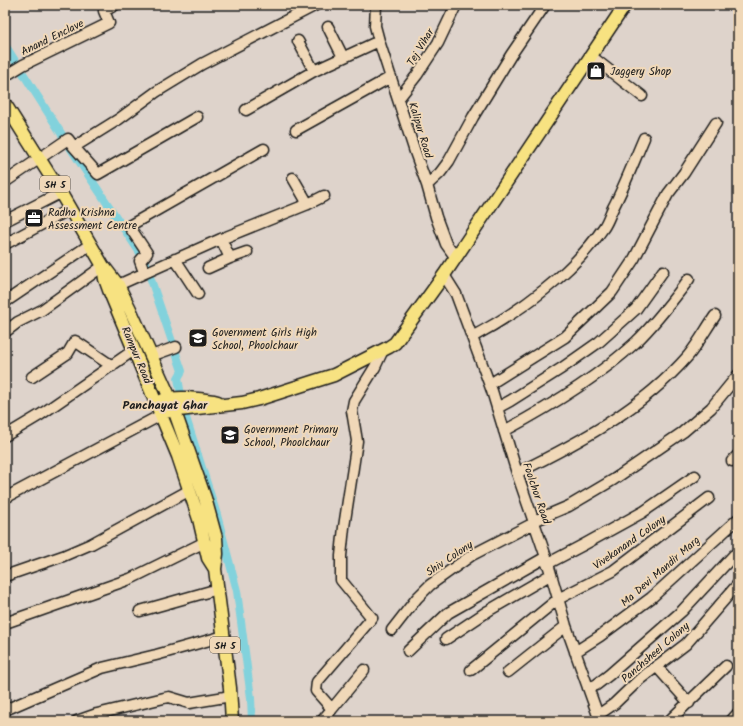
<svg xmlns="http://www.w3.org/2000/svg" width="743" height="726" viewBox="0 0 743 726" font-family="Kalam,sans-serif">
	<rect width="100%" height="100%" fill="#ded3cb"/>
	<filter id="ink" filterUnits="userSpaceOnUse"><feTurbulence type="fractalNoise" baseFrequency=".025" numOctaves="2"/><feDisplacementMap in="SourceGraphic" scale="8" xChannelSelector="R" yChannelSelector="G"/><feConvolveMatrix kernelMatrix="1 2 1 2 8 2 1 2 1" color-interpolation-filters="sRGB"/></filter>
	<g filter="url(#ink)">
		<g fill="none" stroke-linecap="round" stroke-linejoin="round">
			<path stroke="#82d2dc" stroke-width="8" d="M5 45 73 152 144 259 182 371 178 378 181 395
				M182 405 217 515 237 591 251 698 252 721"/>
			<defs>
				<path id="minor" d="M376 5 375 26 379 41 415 152 427 185 436 217 446 244 456 258
					M328 27 343 57
					M298 41 314 71
					M591 56 642 96
					M5 76 23 65 109 23 104 11 115 5
					M399 98 417 75 438 43 456 5
					M246 110 314 71 379 41
					M296 130 391 77
					M74 147 98 174 197 117
					M293 178 308 204
					M5 182 68 139 74 147 119 119 156 92 202 64 316 5
					M427 185 440 173 449 161 473 117 511 55 545 5
					M5 221 60 193
					M221 239 230 258
					M5 244 70 209
					M175 259 198 294
					M208 268 230 258 247 252
					M144 272 140 261 147 253 129 226 264 149
					M444 275 456 294 492 391 517 473 546 557 566 626 600 721
					M118 285 221 239 308 204 324 196
					M5 302 91 244
					M5 332 18 322 42 310 103 266
					M472 337C521 311 573 273 604 227 608 221 610 214 613 208 625 185 634 161 644 138
					M151 356 176 347
					M32 377 68 353 75 341 112 366
					M490 384 565 337 612 292 634 259 668 194 684 173 716 123
					M497 408 510 401 562 368 599 342 636 309 663 271
					M504 431C551 406 597 378 636 342 656 323 673 300 689 279
					M5 436 40 415 134 350
					M732 461 738 455
					M517 473C578 443 642 409 688 356 698 344 706 329 715 316
					M5 498 161 415
					M534 521 569 506 613 480 683 432 711 408 738 375
					M547 564 585 544 643 512 695 476
					M5 576 63 556 91 544 190 490
					M140 611 218 589
					M5 623 130 579 203 543
					M392 630 417 598 430 585 472 555 534 523
					M446 639 488 611 550 575
					M408 651 448 613 546 557
					M575 652 600 636 651 598 738 519
					M657 667 689 703
					M471 670 558 599 613 571 709 498
					M508 672 566 626
					M588 688 596 685 609 675 682 611 734 555 738 559
					M332 709 364 670
					M5 710 102 668 156 655 224 636
					M598 715 614 704 640 679 686 644 738 584
					M77 721 97 714 164 698 169 697 189 703 231 696
					M322 721 332 709 316 691 317 682 372 618 341 580V556L344 527 357 441 352 411 354 401 375 367 383 350
					M669 721 726 666
					M731 721 738 713"/>
				<path id="major" d="M5 104 59 190 103 266 105 279 109 290 178 456 199 519 208 558 215 569 230 688 232 721
					M105 268 118 285 130 309 170 398 205 498 216 538 217 554 215 569
					M163 400C180 396 197 399 214 401L218 402
					M161 412 242 403 259 399 334 375 389 347 395 343 444 275 625 5"/>
			</defs>
			<use href="#minor" stroke="#1c1c1c" stroke-width="13"/>
			<use href="#major" stroke="#1c1c1c" stroke-width="15"/>
			<use href="#minor" stroke="#f0d8b8" stroke-width="10"/>
			<use href="#major" stroke="#f7e281" stroke-width="12"/>
		</g>
	</g>
	<defs>
		<symbol id="shop-square" viewBox="-11 -11 22 22"><rect x="-9" y="-9" width="18" height="18" rx="4" fill="#1c1c1c" stroke="#f0d8b8"/><path d="M-5-2.5h2.3a2.7 3.5 0 0 1 5.4 0H5L5.5 6h-11ZM-1.5-2.5h3a1.5 2.3 0 0 0-3 0Z" fill="#fff"/></symbol>
		<symbol id="office-square" viewBox="-11 -11 22 22"><rect x="-9" y="-9" width="18" height="18" rx="4" fill="#1c1c1c" stroke="#f0d8b8"/><path d="M-6-3h4V-5.5h4V-3h4V5H-6ZM-1-4.5V-3h2v-1.5ZM-6 0V1H6V0Z" fill="#fff"/></symbol>
		<symbol id="school-square" viewBox="-11 -11 22 22"><rect x="-9" y="-9" width="18" height="18" rx="4" fill="#1c1c1c" stroke="#f0d8b8"/><path d="M0-5L7-2L0 1L-7-2ZM-4 1L0 2.5L4 1V4Q0 6-4 4Z" fill="#fff"/></symbol>
	</defs>
	<g fill-rule="evenodd">
		<use href="#shop-square" x="585" y="60" width="22" height="22"/>
		<use href="#office-square" x="23" y="207" width="22" height="22"/>
		<use href="#school-square" x="187" y="327" width="22" height="22"/>
		<use href="#school-square" x="219" y="424" width="22" height="22"/>
	</g>
	<g text-anchor="middle" stroke-width="4" stroke-linejoin="round" paint-order="stroke">
		<g fill="#f0d8b8" stroke="#5c544b" stroke-width="1">
			<rect x="40" y="176" width="30" height="16" rx="3"/>
			<rect x="210" y="637" width="30" height="16" rx="3"/>
		</g>
		<g font-size="10" font-weight="bold" fill="#1c1c1c">
			<text x="55" y="188">SH 5</text>
			<text x="225" y="649">SH 5</text>
		</g>
		<g font-size="11" fill="#1c1c1c" stroke="#f0d8b8">
			<text transform="translate(52 37) rotate(-26)" y="4">Anand Enclave</text>
			<text transform="translate(420 47) rotate(-59)" y="4">Tej Vihar</text>
			<text transform="translate(421 130) rotate(73)" y="4">Kalipur Road</text>
			<text transform="translate(137 355) rotate(67)" y="4">Rampur Road</text>
			<text transform="translate(537 493) rotate(71)" y="4">Foolchor Road</text>
			<text transform="translate(629 542) rotate(-35)" y="4">Vivekanand Colony</text>
			<text transform="translate(449 558) rotate(-34)" y="4">Shiv Colony</text>
			<text transform="translate(660 571) rotate(-41)" y="4">Ma Devi Mandir Marg</text>
			<text transform="translate(655 652) rotate(-41)" y="4">Panchsheel Colony</text>
		</g>
		<g font-size="11" fill="#1c1c1c" stroke="#f0d8b8" text-anchor="start">
			<text x="610" y="75">Jaggery Shop</text>
			<text x="48" y="216">Radha Krishna<tspan x="48" dy="13">Assessment Centre</tspan></text>
			<text x="212" y="336">Government Girls High<tspan x="212" dy="13">School, Phoolchaur</tspan></text>
			<text x="244" y="433">Government Primary<tspan x="244" dy="13">School, Phoolchaur</tspan></text>
		</g>
		<g font-size="12" font-weight="bold" fill="#1c1c1c" stroke="#f0d8b8">
			<text x="165" y="409">Panchayat Ghar</text>
		</g>
	</g>
	<rect width="743" height="726" fill="none" stroke="#f0d8b8" stroke-width="20"/>
	<rect x="10" y="10" width="723" height="706" fill="none" stroke="#1c1c1c" stroke-width="1.5" filter="url(#ink)"/>
</svg>
